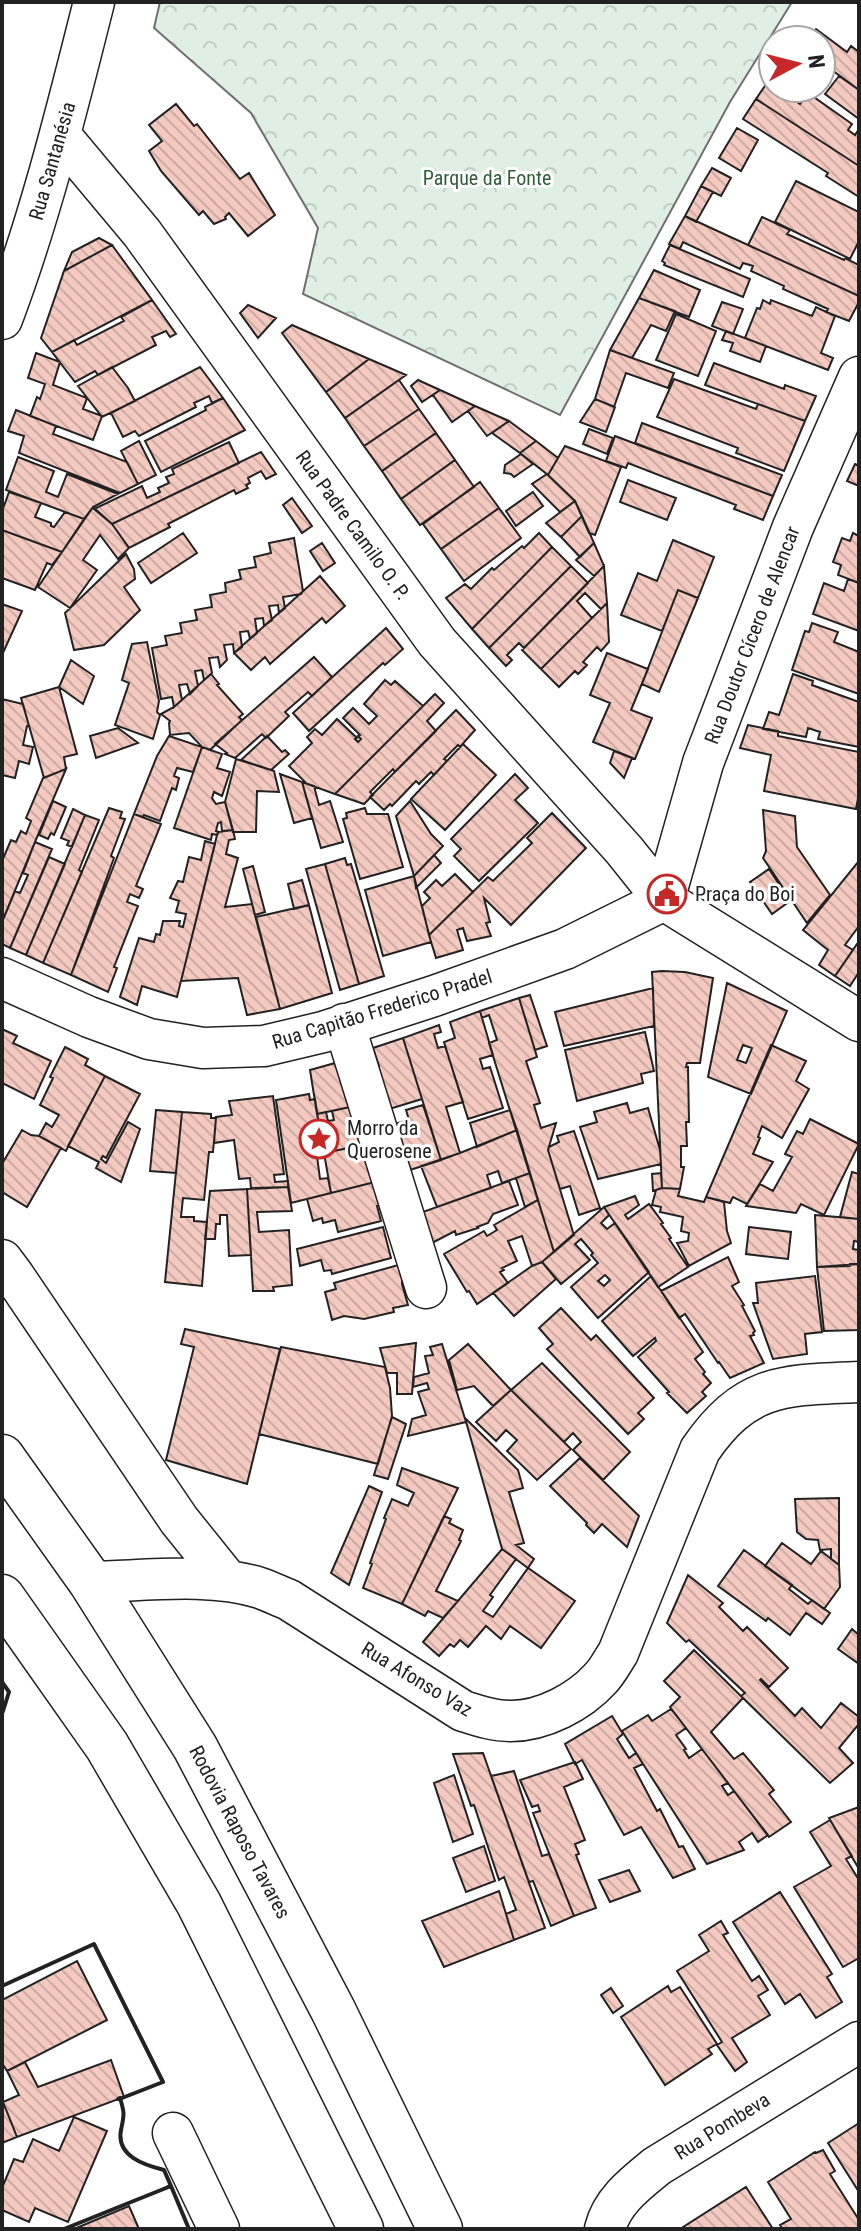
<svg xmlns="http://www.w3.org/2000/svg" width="861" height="2231" viewBox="0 0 861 2231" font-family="'Roboto Condensed',sans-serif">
	<defs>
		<pattern id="forest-crowns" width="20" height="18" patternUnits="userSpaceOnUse" patternTransform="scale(2)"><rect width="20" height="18" fill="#e0efe3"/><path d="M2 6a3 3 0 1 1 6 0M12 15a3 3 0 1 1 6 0" fill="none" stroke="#c0cdc2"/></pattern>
		<pattern id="building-back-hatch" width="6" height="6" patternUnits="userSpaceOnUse" patternTransform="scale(2)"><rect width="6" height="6" fill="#f3c9c0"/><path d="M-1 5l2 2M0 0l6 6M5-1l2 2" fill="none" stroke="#d0aca5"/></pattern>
	</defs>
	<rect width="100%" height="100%" fill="#fff"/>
	<path fill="url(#forest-crowns)" stroke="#6f6f6f" stroke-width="2" d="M160 2H792L730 102 560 415 303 294 318 228 251 113 154 28Z"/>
	<path fill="url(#building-back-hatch)" stroke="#222" stroke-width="2" fill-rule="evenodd" d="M816 29 847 52 851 46 859 52V90L821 62V40H807Z
		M773 74V88H789L784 92 800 104 808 93 852 124 848 130 855 135 859 129V166L756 99Z
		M839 76 859 90V119L825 94Z
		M756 99 859 166V197L826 176 828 173 743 119Z
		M176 104 194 126 197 124 240 179 249 173 275 215 248 236 229 213 225 217 226 219 214 224 203 211 199 215 161 171 149 151 162 141 149 125Z
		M737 128 758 140 741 171 719 158Z
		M712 168 731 178 721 196 701 186Z
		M796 181 859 212V241L850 259 775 222Z
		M701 186 713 192 696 222 685 216Z
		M685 216 859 296V302L849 321 826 312 828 309 783 289 784 286 751 271 753 266 743 263 740 269 683 242 680 249 669 244Z
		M762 217 790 230 787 234 844 260 845 258 859 265V296L748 245Z
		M99 238 112 245 64 271 72 252Z
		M112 245 152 300 52 352 41 338 64 271Z
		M670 245 750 279 743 297 664 265 665 263 662 261Z
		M654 270 700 290 689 317 639 298Z
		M639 298 675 311 666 331 651 325 632 358 610 350Z
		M152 300 176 334 170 337 166 331 152 337 156 345 98 375 95 371 75 382 52 352 74 340 77 345 124 321 121 317Z
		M763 300 770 304 771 300 812 316 816 307 835 316 821 353 833 358 828 370 745 338 757 308 760 309Z
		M722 302 743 309 733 334 712 326Z
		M248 305 276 318 258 338 240 313Z
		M676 314 716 331 698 376 656 360Z
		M292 325 369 359 326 392 282 333Z
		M726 331 766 346 760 362 730 351 733 343 722 340Z
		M610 350 674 373 668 388 626 373 614 407 595 399Z
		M36 353 60 362 53 385 87 398 83 409 102 416 93 440 30 416 37 397 40 399 45 384 28 378Z
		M369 359 406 375 345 418 326 392Z
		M714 363 784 389 785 385 816 396 805 421 705 385Z
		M112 367 128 388 135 401 102 417 78 386Z
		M200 367 223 398 212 403 209 396 194 403 196 407 139 436 135 431 123 437 111 413Z
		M674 379 756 409 758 404 805 421 784 471 736 453 738 448 657 417Z
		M399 380 419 409 364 446 345 418Z
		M418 380 440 390 422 402 411 386Z
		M440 390 475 406 452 422 433 395Z
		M223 398 245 430 161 472 145 441 206 410 205 407Z
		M595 399 615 407 606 432 580 422Z
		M475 406 509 421 487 436 468 411Z
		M419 409 436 433 382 471 364 446Z
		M16 410 56 426 53 434 127 462 138 484 120 493 19 453 24 436 8 431Z
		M509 421 536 441 520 453 492 433Z
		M642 423 782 475 773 496 635 443Z
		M589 429 613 438 607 454 583 444Z
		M436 433 455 460 401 499 382 471Z
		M615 436 773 496 763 520 734 509 736 505 628 463 626 468 606 461Z
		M139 441 156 475 138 484 121 451Z
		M536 441 558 458 548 475 520 453Z
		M229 442 239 463 112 524 94 509 142 486 147 498 160 492 158 488 169 483 166 477 174 474 172 469Z
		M565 446 621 467 595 535 589 533 575 501 548 475Z
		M261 452 276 474 266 479 261 471 248 478 250 483 246 485 248 488 236 494 234 490 168 524 170 527 129 548 112 524Z
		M521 454 533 464 514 477 511 474 504 473 505 465Z
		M18 457 54 471 46 492 58 497 67 474 118 494 93 507 84 519 41 503 6 490Z
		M455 460 474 487 420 525 401 499Z
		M855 464 859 466V486L847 481Z
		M547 474 575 501 560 512 532 484Z
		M628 480 676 498 667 520 620 502Z
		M480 482 499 508 441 549 423 524Z
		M9 492 41 503 35 517 51 523V526L54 527 65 512 84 519 62 552 2 530V506H4Z
		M533 492 543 506 516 526 506 511Z
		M292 498 312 526 302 533 283 505Z
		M575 501 582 516 561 537 546 523Z
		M93 507 112 524 129 548 118 559 100 535 83 560 97 570 70 608 38 587Z
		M499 508 521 538 464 581 441 549Z
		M582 516 594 543 580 557 561 537Z
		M2 530 62 552 52 565 47 563 35 590 2 578Z
		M183 533 197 553 151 583 138 563Z
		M539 533 552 547 472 629 446 598 465 584 471 589 492 568 494 570 522 546 524 548Z
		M853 533 859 536V583L838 575 841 565 833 562 842 538 850 541Z
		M294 538 303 591 301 594 283 597 285 608 279 613 278 605 269 606 272 620 264 626 263 618 255 619 257 633 250 639 248 631 240 632 242 647 234 653 233 644 224 645 227 660 220 667 218 657 209 658 212 673 204 680 202 670 195 671 198 686 190 694 187 684 179 685 182 700 174 707 172 697 161 699 152 648 167 645 165 636 182 633 180 623 197 620 195 610 212 607 210 595 226 592 225 583 241 579 239 570 256 567 254 557 271 553 269 543Z
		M673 540 714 557 698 598 678 590 662 631 621 615 638 573 657 581Z
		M322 543 335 563 323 571 310 551Z
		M594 543 604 566 594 576 576 560Z
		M552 547 571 566 489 648 472 629Z
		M126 554 134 569 135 579 124 587 140 610 104 645 74 650 65 613Z
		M571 566 588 583 524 648 519 643 507 655 512 660 506 666 489 648Z
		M604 566 607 603 601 609 585 593 577 601 592 618 541 669 522 650Z
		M320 576 345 606 326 623 322 618 270 664 265 657 251 670 234 653Z
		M848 579 859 583V631L813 614 824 583 844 591Z
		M678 590 698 598 659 692 642 684Z
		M607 603 609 642 601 651 597 647 583 662 587 665 578 674 575 671 559 687 541 669Z
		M2 604 22 611 2 655Z
		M812 623 838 632 834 642 859 652V694L792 670 805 631 809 632Z
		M386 628 403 649 385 665 383 663 309 731 293 713Z
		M147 642 159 701 157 712 160 715 153 739 115 725 129 683 122 680 132 644Z
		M607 653 648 669 631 710 652 718 635 759 593 742 610 703 590 695Z
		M314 657 332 677 312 696 308 692 285 712 289 716 266 738 262 734 235 758 225 754 227 753 215 744Z
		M71 660 94 676 83 704 59 687Z
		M211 674 219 684 217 685 243 714 239 717 242 720 210 750 202 747 189 733 170 735 169 723 170 721 161 714 174 707Z
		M793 674 813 681 812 685 859 702V747L818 739 820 732 808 728 806 737 763 729 769 712 779 715Z
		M385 680 391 685 395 681 423 706 335 794 307 784 289 766 312 743 307 737 315 729 322 735 337 719 357 738 355 739 358 742 361 739 358 736 360 735 343 718 353 708 369 724 377 716 364 704Z
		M59 687 77 754 64 757 66 769 44 778 21 698Z
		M435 694 444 703 427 721 436 731 395 772 393 769 370 792 373 795 364 804 335 794Z
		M2 699 23 704 29 726H27L23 745 33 747 29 764 19 761 15 778 2 775Z
		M456 710 475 730 460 747 458 745 444 759 447 761 434 775 431 772 419 784 416 781 392 806 390 804 384 810 370 797Z
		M748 725 778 731V736L859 752V793L856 809 764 791 771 755 740 748Z
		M118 728 138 743 96 758 90 736Z
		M169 736 202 747 193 772 177 768 174 776 179 778 176 790 172 788 160 821 144 815 143 817 134 814 157 756Z
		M267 736 282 752 285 750 289 754 271 770 241 760Z
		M463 744 496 775 445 830 411 799Z
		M202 747 222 754 217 768 230 772 222 796 214 792 212 798 216 804 225 802 233 830 222 831 221 822 218 823 216 831 219 832 217 835 212 834 211 840 174 828Z
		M614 751 632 758 624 778 610 763Z
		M236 759 274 771 279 792 257 791 256 832H233L225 802Z
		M66 769 35 842 2 922V861L11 840 16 842 21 831 26 834 31 821 26 818 43 778Z
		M280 774 302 782 312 818 294 823Z
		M515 774 528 788 515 800 538 823 479 881 454 856 461 849 451 839Z
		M302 782 314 786 319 805 330 801 343 842 321 848Z
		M53 801 66 807 54 835 51 833 48 839 39 835Z
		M410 801 431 834 443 846 414 876 396 816Z
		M109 808 122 812 120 818 125 819 111 856 114 858 71 975 43 963Z
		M365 808 367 814H388L403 867 360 879 343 819 347 818 346 813Z
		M73 809 85 815 72 847 67 845 69 841 61 838Z
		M763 810 795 816 797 847 830 895 807 923 763 858 766 851Z
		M552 813 586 848 511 925 484 898 490 922 486 923 491 936 467 941 463 928 457 930 463 950 436 958 429 935 488 877 493 881 532 843 527 838Z
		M134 814 161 824 136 886 143 889 139 898 130 894 127 902 138 906 114 967 117 968 108 992 71 975Z
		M85 815 99 820 79 870 82 872 43 963 26 955Z
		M233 830 235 839 229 840 226 854 238 858 225 907 252 904 280 1009 247 1015 238 978 181 981 217 835 218 832Z
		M205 841 215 844 177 997 142 986 137 1005 120 997 139 938 154 942 156 934 160 935 163 921H180L179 926 183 927 186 914 176 912 179 901 170 898 178 881 183 882 189 857 201 860Z
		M35 842 52 849 10 948 2 944V922L15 891 20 893 28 875 23 873Z
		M434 855 441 863 416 888 414 876Z
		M49 857 65 864 26 955 10 948Z
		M345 858 347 865 351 864 384 976 359 984 325 864Z
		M858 862 859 926 845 945 853 950 835 976 819 965 828 950 803 930Z
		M325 864 359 984 340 990 306 869Z
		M253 866 265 912 255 915 243 869Z
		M769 869 790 901 772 914 750 882Z
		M455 874 473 892 429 935 422 906 430 898 424 892 436 880 442 886Z
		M414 876 431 942 383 956 365 890Z
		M302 880 309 905 294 909 288 884Z
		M309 905 332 993 280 1009 256 917Z
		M857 944 859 946V972L850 986 835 976Z
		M662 971 685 972 713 978 700 1063H687L686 1067H688L689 1122H686L687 1146H681V1167H684L680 1189 662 1188 652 972Z
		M727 983 787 1011 751 1094 708 1077ZM743 1045 752 1048 746 1063 737 1060Z
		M653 988 654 1026 564 1046 555 1012Z
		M530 995 547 1046 535 1050 519 998Z
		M519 998 537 1057 526 1061 540 1103 534 1105 541 1128 556 1123 548 1150 573 1232 574 1235 554 1252 489 1043 497 1040 489 1015 482 1018 480 1011Z
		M480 1011 493 1055 480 1059 483 1069 490 1067 503 1108 468 1119 444 1042 455 1038 450 1022Z
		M439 1025 441 1032 434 1034 438 1048 445 1046 463 1102 446 1107 460 1153 441 1160 403 1038Z
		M2 1029 17 1036 13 1043 51 1061 34 1099 2 1083Z
		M645 1032 654 1071 641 1074 643 1083 577 1101 565 1050Z
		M403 1038 422 1099 386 1110 373 1068 379 1066 373 1048Z
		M771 1045 806 1061 796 1081 809 1089 782 1138 762 1126 758 1137 760 1138 753 1154 773 1162 747 1204 733 1197 730 1203 706 1197Z
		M65 1047 88 1059 85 1065 105 1076 66 1151 39 1136 46 1123 52 1127 59 1115 40 1105 53 1078 50 1077Z
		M335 1063 350 1107 317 1114 310 1070Z
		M105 1076 140 1094 106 1158 103 1156 101 1159 106 1163 128 1122 140 1129 121 1182 96 1168 99 1162 68 1146Z
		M309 1094 310 1100 315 1099 319 1125 313 1126 320 1179 328 1178 331 1193 291 1203 276 1100Z
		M273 1096 284 1174 274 1175 275 1182 288 1181V1187L251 1188 250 1178 239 1179 234 1140 214 1143 216 1117 232 1115 229 1101Z
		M627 1103 630 1113 648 1108 660 1150 661 1164 598 1179 580 1127 597 1122 594 1112Z
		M423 1105 441 1160 407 1171 391 1125 409 1120 406 1110Z
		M350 1107 363 1145 324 1153 317 1114 326 1112 328 1121 334 1120 332 1111Z
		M156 1110 182 1112 176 1173 150 1171Z
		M510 1110 517 1130 477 1147 470 1123Z
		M182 1112 211 1114V1118H216L213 1152H209L204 1200 183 1198 181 1217H194V1221L207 1222 202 1286 165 1282Z
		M810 1119 859 1144 824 1215 801 1204 796 1213 746 1206 760 1184 773 1191 792 1157 785 1154 797 1131 803 1134Z
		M22 1130 31 1135 39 1136 61 1148 27 1207 2 1192V1164Z
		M517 1130 530 1173 502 1183 498 1171 487 1175 491 1188 437 1207 421 1166 460 1153Z
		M574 1131 600 1208 579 1215 570 1186 560 1189 548 1150 549 1147 559 1142 557 1136Z
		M363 1145 375 1182 331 1193 324 1153Z
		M852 1172 859 1174V1219L840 1217Z
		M530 1173 538 1200 525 1207 516 1178Z
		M661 1173 662 1188 653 1191 652 1174Z
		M509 1181 518 1205 493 1214 488 1223 477 1227 478 1228 456 1235 455 1231 430 1244 420 1213Z
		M375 1182 382 1205 377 1206 381 1221 338 1232 335 1220 323 1223 322 1218 313 1221 307 1199Z
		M288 1187 292 1211 257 1212 259 1232 289 1230 292 1285 273 1287 274 1291H253L247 1189Z
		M662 1188 680 1189 678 1196 704 1202 706 1197 724 1202 727 1231 731 1243 689 1266 677 1243 688 1241 689 1233 681 1231 683 1217 660 1212 661 1207 652 1205 656 1190Z
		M247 1189 251 1255 229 1256 227 1215H220V1224H216L215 1239H205L210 1191Z
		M635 1196 639 1205 625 1215 628 1219 649 1204 663 1223 661 1224 671 1238 669 1239 688 1267 658 1287 604 1207Z
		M538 1200 554 1252 542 1262 532 1266 522 1236 508 1241 517 1261 502 1268 504 1270 500 1272 508 1283 477 1304 469 1291 467 1292 444 1254 484 1231 487 1236 497 1230 494 1225Z
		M604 1207 609 1215 601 1223 607 1229 615 1223 649 1272 598 1318 571 1287 598 1263 591 1255 593 1253 581 1239 575 1244 590 1260 561 1284 542 1262ZM605 1275 610 1280 604 1286 598 1281Z
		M815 1215 859 1219V1242L854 1241 853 1249 859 1250V1264L817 1267Z
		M383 1227 391 1258 332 1274 331 1270 324 1271 321 1260 300 1266 297 1249Z
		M749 1227 791 1232 788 1259 746 1254Z
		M728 1257 739 1282 732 1286 744 1305 742 1306 755 1331 753 1333 754 1335 750 1336 764 1363 730 1378 719 1362 718 1363 685 1314 679 1318 661 1291Z
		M542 1262 556 1279 514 1316 493 1293 532 1266Z
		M402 1264V1284L408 1305 393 1308 394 1312 364 1319 344 1316 332 1320 325 1292 336 1289 334 1283Z
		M850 1264H859V1330L824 1331 817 1267 850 1266Z
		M651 1276 703 1352 695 1359 705 1372 703 1374 711 1383 702 1392 706 1396 687 1413 667 1393 669 1392 638 1357 656 1341 655 1338 633 1356 602 1321Z
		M815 1276 822 1332 805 1334 807 1354 773 1359 753 1303H758L756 1283Z
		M561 1308 591 1340 596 1335 654 1398 638 1413 644 1419 628 1434 547 1349 553 1344 539 1328Z
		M185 1329 280 1349 247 1484 166 1460 194 1347 181 1344Z
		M416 1343 412 1394H397V1373H387L380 1348Z
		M442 1344 466 1422 408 1436 412 1419 426 1415 418 1392 429 1389 427 1383 413 1387 414 1377 429 1373 425 1356 433 1355 430 1347Z
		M468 1344 511 1390 493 1406 474 1386 457 1390 449 1360Z
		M281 1347 385 1367 390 1388 392 1416 378 1464 259 1434Z
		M542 1363 630 1452 603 1480 573 1450 581 1442 573 1433 564 1442 511 1390Z
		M511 1390 571 1449 537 1480 507 1451 517 1440 506 1430 496 1441 476 1422Z
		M392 1417 406 1424 388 1479 374 1475Z
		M465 1418 518 1470 523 1488 509 1492 524 1543 516 1545 534 1559 528 1568 502 1549Z
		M580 1458 639 1516 627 1547 602 1524 594 1533 586 1525 587 1523 550 1486Z
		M402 1468 458 1488 402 1604 363 1588 372 1564 370 1563 386 1519 384 1518 392 1499 408 1506 414 1493 397 1485Z
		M369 1486 382 1492 349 1585 331 1573Z
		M839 1498V1565L831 1559V1549L820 1550 818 1540 806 1539 797 1532 795 1499Z
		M444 1516 451 1519 449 1523 463 1530 459 1540 461 1541 436 1591 458 1601 443 1618 428 1611 425 1616 402 1604Z
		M782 1543 811 1564 821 1551 839 1565 840 1587 824 1609 765 1566Z
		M502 1549 516 1559 490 1595 493 1597 483 1611 493 1617 528 1568 575 1601 541 1648 510 1626 501 1639 486 1626 468 1647 460 1640 454 1647 450 1644 439 1656 423 1642Z
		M744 1550 792 1585 789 1589 808 1604 812 1600 830 1613 822 1624 806 1613 790 1635 768 1618 766 1621 718 1586Z
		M688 1575 723 1603 719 1607 743 1631 747 1627 788 1668 769 1687 761 1679 760 1680 795 1716 802 1708 821 1728 841 1703 859 1717V1724L839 1748 853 1763 830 1783 741 1696 745 1693 689 1640 686 1642 667 1623Z
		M852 1629 859 1635V1664L838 1649Z
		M694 1650 743 1698 711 1732 734 1759 743 1753 774 1790 769 1794 791 1822 769 1837 670 1707 680 1697 664 1681Z
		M671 1709 686 1728 676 1735 686 1749 684 1750 689 1758 702 1749 728 1783 722 1786 728 1795 734 1791 768 1835 758 1842 752 1833 739 1842 744 1850 707 1864 622 1731 648 1715 652 1721Z
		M612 1716 623 1734 617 1739 629 1758 636 1753 643 1764 634 1768 657 1811 660 1809 679 1847 683 1846 695 1869 673 1878 641 1827 624 1835 582 1760 575 1764 565 1744Z
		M483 1753 545 1928 514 1940 506 1914 516 1910 504 1877 499 1880 474 1805 471 1806 453 1754Z
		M575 1762 583 1779 564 1787 585 1840 575 1844 579 1854 576 1855 596 1908 574 1916 533 1813 540 1811 538 1805 532 1807 520 1780Z
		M514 1771 542 1856 549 1854 574 1916 551 1926 533 1881 529 1882 491 1776Z
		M454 1775 473 1834 453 1842 434 1783Z
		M859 1807V1869L829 1818Z
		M830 1820 852 1856 846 1859 859 1880V1958L843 1967 794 1887 831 1866 810 1832Z
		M484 1846 495 1881 466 1892 453 1858Z
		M629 1870 640 1891 610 1902 599 1880Z
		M499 1891 514 1940 444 1967 422 1921Z
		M780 1892 832 1974 827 1977 842 2002 816 2018 800 1994 785 2004 733 1922Z
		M721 1921 728 1933 723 1935 752 1981 759 1976 768 1990 758 1996 770 2015 732 2038 747 2062 735 2071 717 2045 722 2042 677 1971 709 1951 699 1935Z
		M77 1961 107 2020 7 2071 2 2063V2000Z
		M668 1986 671 1992 680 1987 717 2044 708 2049 712 2054 665 2085 621 2017Z
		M611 1988 623 2006 613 2013 601 1995Z
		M111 2060 124 2097 17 2137 3 2102 19 2095 7 2071 25 2062 38 2087Z
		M3 2102 17 2137 2 2143V2103Z
		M74 2117 107 2131 68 2222 35 2208 29 2222 2 2210V2188L14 2159 23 2162 33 2139 59 2151Z
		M859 2123V2192L828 2143Z
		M823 2150 835 2171 830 2174 859 2220V2229H783L780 2225 791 2219 768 2182 815 2152 816 2153Z
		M746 2187 773 2229H680Z
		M129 2206 139 2229H74Z"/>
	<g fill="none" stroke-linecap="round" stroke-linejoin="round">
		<defs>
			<path id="minor" d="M60 135 142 233 437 642 624 850 664 900 859 1021
				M2 319C41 215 67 109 94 2
				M664 900 703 763 793 527 859 377
				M2 978 89 1017 149 1039 203 1048 264 1046 323 1032 434 996 565 949 664 900
				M344 1024 426 1288
				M2 1260 14 1276 179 1520 228 1581
				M91 1582C144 1581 209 1572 260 1588 269 1591 279 1596 289 1600L463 1711C479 1716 494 1721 511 1721 543 1721 579 1702 600 1679 607 1672 612 1662 618 1653L700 1450C746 1383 784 1385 859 1382
				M173 2133 219 2229
				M605 2229C612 2201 635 2184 657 2166L859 2042"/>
			<path id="highway" d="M2 1457 91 1582 195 1747 333 2010 440 2229
				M2 1597 107 1746 199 1904 361 2229"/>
		</defs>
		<use href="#minor" stroke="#222" stroke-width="43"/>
		<use href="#highway" stroke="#222" stroke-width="47"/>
		<use href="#minor" stroke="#fff" stroke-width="40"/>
		<use href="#highway" stroke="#fff" stroke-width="44"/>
		<path stroke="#222" stroke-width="4" d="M2 1682 9 1692 2 1714
			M2 1986 94 1944 163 2082 122 2098
			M168 2187 171 2186 189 2229
			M64 2229 171 2186 164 2170C144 2165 116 2156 121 2130 124 2115 125 2114 120 2098L118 2099"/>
	</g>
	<defs>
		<symbol id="civic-ring" viewBox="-11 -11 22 22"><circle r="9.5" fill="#fff" stroke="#c62828" stroke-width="1.5"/><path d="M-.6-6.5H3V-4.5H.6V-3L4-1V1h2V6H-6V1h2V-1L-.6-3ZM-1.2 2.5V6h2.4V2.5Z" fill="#c62828"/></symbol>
		<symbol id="sight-ring" viewBox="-11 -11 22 22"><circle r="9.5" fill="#fff" stroke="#c62828" stroke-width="1.5"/><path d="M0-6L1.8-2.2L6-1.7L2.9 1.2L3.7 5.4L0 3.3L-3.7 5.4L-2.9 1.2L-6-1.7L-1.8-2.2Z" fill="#c62828"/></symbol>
	</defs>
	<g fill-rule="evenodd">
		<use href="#civic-ring" x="645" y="872" width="44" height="44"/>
		<use href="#sight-ring" x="297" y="1117" width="44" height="44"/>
	</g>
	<g text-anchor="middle" stroke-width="6" stroke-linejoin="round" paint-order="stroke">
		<g font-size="20" fill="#222" stroke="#fff">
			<text transform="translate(52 161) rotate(-74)" y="7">Rua Santanésia</text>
			<text transform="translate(353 525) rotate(54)" y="7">Rua Padre Camilo O. P.</text>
			<text transform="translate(752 635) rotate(-69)" y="7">Rua Doutor Cícero de Alencar</text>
			<text transform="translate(382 1009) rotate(-17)" y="7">Rua Capitão Frederico Pradel</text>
			<text transform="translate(417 1679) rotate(31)" y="7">Rua Afonso Vaz</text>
			<text transform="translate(240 1832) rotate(62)" y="7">Rodovia Raposo Tavares</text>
			<text transform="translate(722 2126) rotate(-32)" y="7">Rua Pombeva</text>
		</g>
		<g font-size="20" fill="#2f5e38" stroke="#fff">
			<text x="487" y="185">Parque da Fonte</text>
		</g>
		<g font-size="20" fill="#222" stroke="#fff" text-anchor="start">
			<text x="695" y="901">Praça do Boi</text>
			<text x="347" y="1135">Morro da<tspan x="347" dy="23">Querosene</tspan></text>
		</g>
	</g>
	<rect width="861" height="2231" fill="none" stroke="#222222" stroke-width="8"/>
	<g transform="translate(797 64) rotate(83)"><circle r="38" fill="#ffffff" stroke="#a7a7a7" stroke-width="2"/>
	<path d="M0-6L14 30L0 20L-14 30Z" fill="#c62828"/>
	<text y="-12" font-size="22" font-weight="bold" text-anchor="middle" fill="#222222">N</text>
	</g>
</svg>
